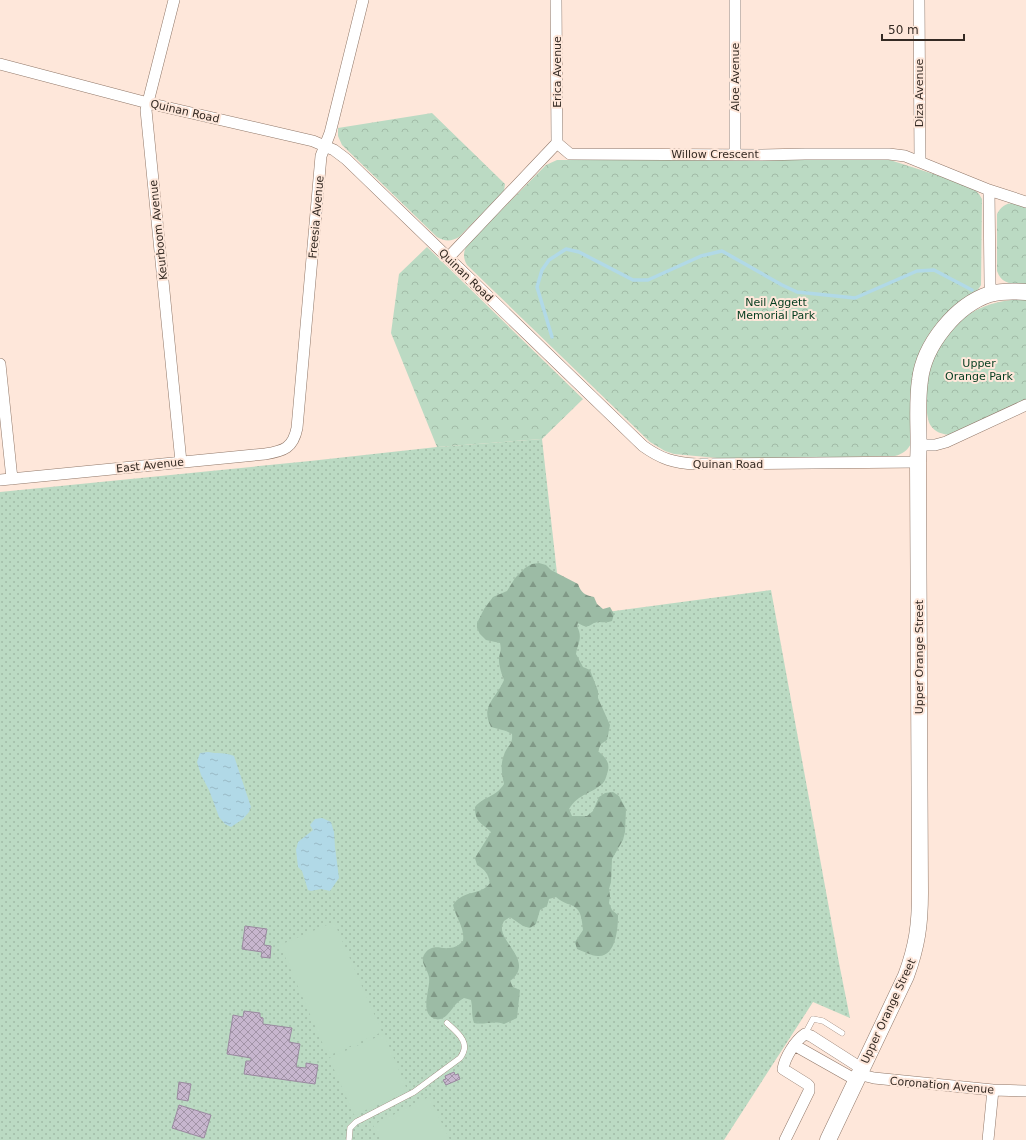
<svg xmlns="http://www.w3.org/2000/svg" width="1026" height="1140" viewBox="0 0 1026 1140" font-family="'DejaVu Sans',sans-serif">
	<defs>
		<pattern id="grass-dots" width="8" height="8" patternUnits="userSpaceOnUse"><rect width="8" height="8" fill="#bbdac3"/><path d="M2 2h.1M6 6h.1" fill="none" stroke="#a1bba7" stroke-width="1.8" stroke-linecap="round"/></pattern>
		<pattern id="forest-firs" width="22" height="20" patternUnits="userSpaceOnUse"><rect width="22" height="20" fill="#9cbba5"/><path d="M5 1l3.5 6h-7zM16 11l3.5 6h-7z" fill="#809886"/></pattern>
		<pattern id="park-crowns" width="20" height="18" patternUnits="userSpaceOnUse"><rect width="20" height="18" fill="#bbdac3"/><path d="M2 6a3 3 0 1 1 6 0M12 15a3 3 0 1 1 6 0" fill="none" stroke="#a1bba7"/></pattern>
		<pattern id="water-ripples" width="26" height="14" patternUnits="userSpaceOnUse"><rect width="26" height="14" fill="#b1d9e7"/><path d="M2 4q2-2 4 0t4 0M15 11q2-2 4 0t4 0" fill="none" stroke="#99bac6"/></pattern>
		<pattern id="building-cross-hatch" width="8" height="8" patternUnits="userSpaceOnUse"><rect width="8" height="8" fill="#c7b6ce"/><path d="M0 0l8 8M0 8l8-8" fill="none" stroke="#a294a7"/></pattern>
	</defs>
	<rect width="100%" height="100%" fill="#fee7da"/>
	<path fill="url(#grass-dots)" d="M542 439 562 618 771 590 839 963 850 1018 813 1002 724 1140H0V492L310 461 437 447Z"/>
	<path fill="url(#forest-firs)" d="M539 563 546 565 551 570 578 584C581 593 585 595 594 597L597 604 603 609 610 607 614 614 612 621C607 623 604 622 599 622 590 622 590 631 578 623L577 626C583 638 578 642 576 654L583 667 590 670 598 691V698L610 725 607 740 601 744 598 751C606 758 611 763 607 774 606 777 605 781 603 783 592 794 579 793 569 809L572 816H587L593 811 599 797 605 793 613 792 619 796 626 809 625 832 623 840 612 859 611 882 609 889 610 896 609 903 612 910 618 915C618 928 616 957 598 956 591 956 583 951 577 949L575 942 583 930C582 923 582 913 576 908 572 904 563 904 556 897L549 899 547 906 540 910 536 924 530 928 523 926 510 917 504 921C503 923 502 925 502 927 500 943 535 962 510 981L513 987 520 990 517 1018 504 1024C494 1020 485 1025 474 1023 471 1015 473 1009 471 1000L464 998C461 1000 459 1001 457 1003 451 1009 446 1021 436 1019 418 1015 431 988 429 977 427 968 418 961 426 952 434 944 440 949 449 948 455 948 459 945 463 941 465 928 456 918 453 905 463 889 481 896 490 883 488 873 485 870 477 865L475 858 491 832C481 822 475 823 475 807 484 796 495 798 504 784 502 775 500 764 504 755 507 745 513 746 512 734L506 731 491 727C480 706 496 699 504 680 502 674 499 667 499 660 499 653 502 652 500 643L486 640 480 634 477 628V623L484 609 493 597 507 591 515 578 525 568 532 564Z"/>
	<path fill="url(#park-crowns)" d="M432 113 505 184 504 191 459 237C451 242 444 241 437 237L342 145 338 136V128Z
		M557 160H890L949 179 975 190 979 194 982 199 981 285C975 297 954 305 944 316 906 354 913 392 912 442 908 450 903 454 895 456L728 459 674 454 665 451 650 442 467 265C463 258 463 252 467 245L546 165Z
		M1014 203 1026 208V285C1013 284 1002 285 997 271V214C1001 207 1005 203 1014 203Z
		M427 247 583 399 542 439 437 447 391 333 399 274Z
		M1026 299V400L949 435C942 434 935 432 931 426 924 416 926 383 929 372 931 365 933 358 936 352 942 338 954 326 965 317 983 304 1005 299 1026 299Z"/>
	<path fill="#bbdac3" d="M334 922 382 1032 328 1056 280 945Z
		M384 1034 408 1092 354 1115 329 1058Z
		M429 1097 450 1140H381L373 1125Z"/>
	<path fill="url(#water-ripples)" d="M208 752C217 754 225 752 234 756L251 807 249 812 243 819 231 827 225 824 219 817 209 790 201 775 197 762 200 753Z
		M322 818 331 822 334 832 335 847 339 878 330 891 321 889 311 891 308 890 302 871 298 867 296 850 298 842 313 830 310 825 315 819Z"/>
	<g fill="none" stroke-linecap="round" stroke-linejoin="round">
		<path stroke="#b1d9e7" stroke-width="3.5" d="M552 337 537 287 542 270 549 260 566 249 579 252 633 280H648L701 256 722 251 782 285 797 292 855 298 917 271 934 270 972 290"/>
	</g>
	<path fill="url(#building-cross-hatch)" stroke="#99899f" d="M245 926 267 929 264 945 271 946 270 958 261 957 262 952 242 949Z
		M244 1011 260 1013V1017L263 1018V1024L292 1028 289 1042 300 1044 296 1067 306 1068V1063L318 1065 315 1084 244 1074 246 1061H251V1058L227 1054 233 1015 243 1017Z
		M454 1072 455 1075 458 1074 460 1079 446 1085 443 1080 446 1079 445 1076Z
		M179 1082 191 1084 188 1101 177 1099Z
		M179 1105 211 1115 204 1138 172 1128Z"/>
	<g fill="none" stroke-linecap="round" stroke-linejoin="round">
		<defs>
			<path id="lane" d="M805 1034 813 1019 823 1021 842 1033
				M349 1140 350 1128 356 1122 414 1092 460 1058C472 1043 457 1032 447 1023"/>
			<path id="street" d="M174 0 146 110 181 462
				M556 0 557 143
				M919 0 920 162
				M0 64 148 103 313 141 334 150 346 159 643 446C661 459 674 463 696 464L918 462
				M557 143 570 154 761 155 805 154H889L905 156 989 190 1026 202
				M735 154V0
				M989 190 990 284 991 294
				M448 258 557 143
				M0 364 12 479
				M919 445H935L946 442 1026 405
				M0 480 265 454C284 451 293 448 297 428L321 156 330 133 363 0
				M794 1045 856 1080
				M858 1074 874 1078 993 1090 1026 1091
				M785 1140 809 1091V1086L807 1084 783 1069C785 1057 795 1041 805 1034L811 1036 861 1068
				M988 1140 993 1090"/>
			<path id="secondary" d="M828 1140 906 976C917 946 920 925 920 893L918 462C920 435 916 407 920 380 924 345 956 305 990 294 1001 291 1014 291 1026 292"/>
		</defs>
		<use href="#lane" stroke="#907768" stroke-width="6"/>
		<use href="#street" stroke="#907768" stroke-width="12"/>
		<use href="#secondary" stroke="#907768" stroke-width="17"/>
		<use href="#lane" stroke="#fff" stroke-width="5.5"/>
		<use href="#street" stroke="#fff" stroke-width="11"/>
		<use href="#secondary" stroke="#fff" stroke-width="16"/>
	</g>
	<g text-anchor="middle" stroke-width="4" stroke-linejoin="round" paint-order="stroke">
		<g font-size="11" fill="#342a23" stroke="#fee7da">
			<text transform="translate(557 72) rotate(-90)" y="4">Erica Avenue</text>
			<text transform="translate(735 77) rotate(-90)" y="4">Aloe Avenue</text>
			<text transform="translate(919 93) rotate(-90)" y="4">Diza Avenue</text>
			<text transform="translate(185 111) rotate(13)" y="4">Quinan Road</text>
			<text x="715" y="158">Willow Crescent</text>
			<text transform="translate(316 217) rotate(-85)" y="4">Freesia Avenue</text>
			<text transform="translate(158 230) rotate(-96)" y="4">Keurboom Avenue</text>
			<text transform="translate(466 275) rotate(44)" y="4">Quinan Road</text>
			<text x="728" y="468">Quinan Road</text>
			<text transform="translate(150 465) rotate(-6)" y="4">East Avenue</text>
			<text transform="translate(919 657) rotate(-90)" y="4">Upper Orange Street</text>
			<text transform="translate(888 1011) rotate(-65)" y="4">Upper Orange Street</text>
			<text transform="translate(942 1085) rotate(5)" y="4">Coronation Avenue</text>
		</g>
		<g font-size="11" fill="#043c1f" stroke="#fee7da">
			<text x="776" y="306">Neil Aggett<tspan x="776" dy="13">Memorial Park</tspan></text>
			<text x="979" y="367">Upper<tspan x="979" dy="13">Orange Park</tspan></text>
		</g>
	</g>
	<path d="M882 34v6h82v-6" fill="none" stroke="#342a23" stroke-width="2"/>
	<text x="888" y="34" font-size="12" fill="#342a23" stroke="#fee7da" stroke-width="3" paint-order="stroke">50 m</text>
</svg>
